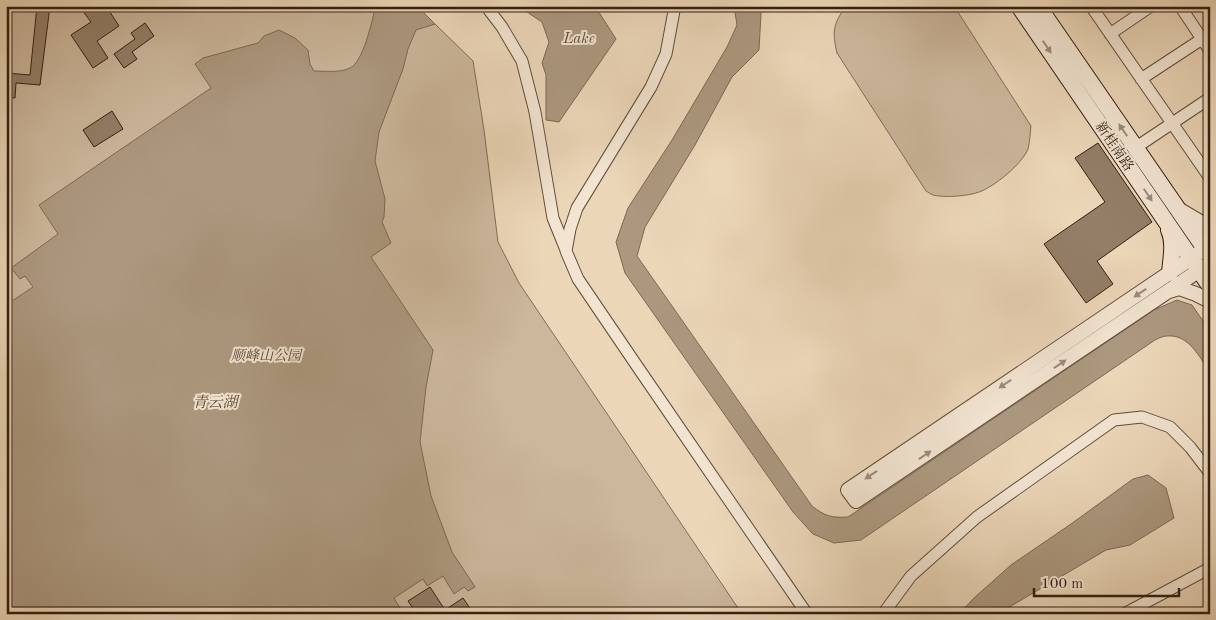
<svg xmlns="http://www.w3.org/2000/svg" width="1216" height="620" viewBox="0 0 1216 620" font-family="'Old Standard TT','Noto Serif SC',serif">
	<rect width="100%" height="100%" fill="#ebd6b8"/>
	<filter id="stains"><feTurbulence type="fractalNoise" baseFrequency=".004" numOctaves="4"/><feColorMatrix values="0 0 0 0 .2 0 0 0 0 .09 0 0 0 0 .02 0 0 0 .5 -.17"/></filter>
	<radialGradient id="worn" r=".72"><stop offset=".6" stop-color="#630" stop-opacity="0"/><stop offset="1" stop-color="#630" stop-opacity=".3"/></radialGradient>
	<path fill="#ccb79c" stroke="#806b56" d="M6 6H373L375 8 435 24 473 61 484 130 498 242 519 283 742 614H6Z
		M846 6H954L1031 126C1030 133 1030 142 1028 149 1022 164 994 187 979 192 969 196 944 198 933 195 932 195 928 192 926 191L837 53C832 32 833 24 846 6Z"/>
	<path fill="#ac987f" stroke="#7c6853" d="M373 6H417L435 24 416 30 408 49 403 69 379 132 375 161 385 199 384 217 382 222 391 243 371 257 433 350 426 387 420 442 431 496 452 552 475 587 468 591 464 587 454 594 443 576 427 586 423 579 394 598 400 608 392 614H6V305L33 287 25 276 20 279 11 268 58 234 39 205 211 88 195 64 203 58 258 43 264 36 279 30 295 38 308 50 310 64 314 71C325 71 340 73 350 68 363 62 372 22 375 8Z
		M518 6H595L616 39 559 122 546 120V75L542 63 549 42 542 22Z
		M734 6H759L761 13 759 50 732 77 695 145 645 227 637 256 812 506C825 516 831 518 848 517L1154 310 1177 300 1192 305 1210 331V372C1199 357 1189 334 1167 336 1163 336 1159 338 1155 340L861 540 834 543 813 534 793 512 625 273 616 242 628 208 672 140 727 47 737 25Z
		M1148 475 1166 488 1174 518 1130 545 1106 550 1006 609 999 614H959L974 598 1011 565 1071 524 1133 479Z"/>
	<path fill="#937e68" stroke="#331f11" d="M37 6H50L40 85 16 83 15 98 6 97V73L30 75Z
		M89 6H106L119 26 97 41 108 58 93 68 71 35 91 22 82 10Z
		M145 23 154 36 132 52 137 59 124 68 114 54 135 39 131 33Z
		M112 111 123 129 94 147 83 130Z
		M1098 143 1152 222 1097 261 1113 284 1086 303 1044 244 1105 202 1075 158Z
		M430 587 445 610 463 598 474 614H417L408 601Z"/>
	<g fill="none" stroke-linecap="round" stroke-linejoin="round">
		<defs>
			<path id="minor" d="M486 6 502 27 522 61 535 112 553 218 566 250
				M673 6 674 11 666 54 651 87 577 208 570 229 566 251 578 279 637 366 807 614
				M1091 6 1210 178
				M1180 6 1210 51
				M1110 34 1151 6
				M1141 79 1202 39
				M1135 148 1210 98
				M883 614 911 576 977 517 1114 420 1142 417 1170 427 1190 447 1210 473
				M1124 614 1210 568"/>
			<path id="tertiary" d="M1178 209 1207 226H1210
				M1199 253 848 490 856 501 1210 263
				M1169 291 1179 288 1196 294 1210 301"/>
			<path id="secondary" d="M1019 6 1210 286
				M1038 6 1210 256
				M1169 230C1175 243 1171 259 1170 273"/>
		</defs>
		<use href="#minor" stroke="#614d3b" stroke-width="13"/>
		<use href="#tertiary" stroke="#614d3b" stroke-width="16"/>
		<use href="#secondary" stroke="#331f11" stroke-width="18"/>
		<use href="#minor" stroke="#f2e4d1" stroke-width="11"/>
		<use href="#tertiary" stroke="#f2e4d1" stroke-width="14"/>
		<use href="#secondary" stroke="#f2e4d1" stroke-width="16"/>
	</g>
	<defs><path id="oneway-solid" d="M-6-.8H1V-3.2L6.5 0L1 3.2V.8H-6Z" transform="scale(1.25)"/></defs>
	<g fill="#9c8b7b">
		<use href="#oneway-solid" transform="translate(1047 47) rotate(56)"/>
		<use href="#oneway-solid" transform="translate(1123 130) rotate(-124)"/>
		<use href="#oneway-solid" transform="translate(1148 195) rotate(56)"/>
		<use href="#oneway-solid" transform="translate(1140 293) rotate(146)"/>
		<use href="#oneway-solid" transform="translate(1060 364) rotate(-34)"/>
		<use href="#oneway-solid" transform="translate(1005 384) rotate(146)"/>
		<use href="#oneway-solid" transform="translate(925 455) rotate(-34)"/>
		<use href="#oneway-solid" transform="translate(871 475) rotate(146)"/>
	</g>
	<g text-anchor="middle" stroke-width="4" stroke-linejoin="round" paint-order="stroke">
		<g font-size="14" fill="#331f11" stroke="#f2e4d1">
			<text transform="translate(1115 146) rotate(56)" y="5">新桂南路</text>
		</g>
		<g font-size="14" font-style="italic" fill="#594534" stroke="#f2e4d1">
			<text x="266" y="360">顺峰山公园</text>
		</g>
		<g font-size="15" font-style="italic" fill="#5d4938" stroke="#f2e4d1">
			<text x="579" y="43">Lake</text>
			<text x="215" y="407">青云湖</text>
		</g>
	</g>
	<rect width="1216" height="620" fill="none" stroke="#ebd6b8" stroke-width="25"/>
	<rect x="8" y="8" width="1201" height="605" fill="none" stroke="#331f11" stroke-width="2.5"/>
	<rect x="12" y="12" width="1191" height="595" fill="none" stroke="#331f11"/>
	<path d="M1034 588v8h145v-8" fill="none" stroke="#331f11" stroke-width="2.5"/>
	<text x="1041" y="588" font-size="15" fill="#331f11" stroke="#f2e4d1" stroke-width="4" paint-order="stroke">100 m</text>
	<rect width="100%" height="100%" filter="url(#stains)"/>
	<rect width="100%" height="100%" fill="url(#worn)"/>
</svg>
